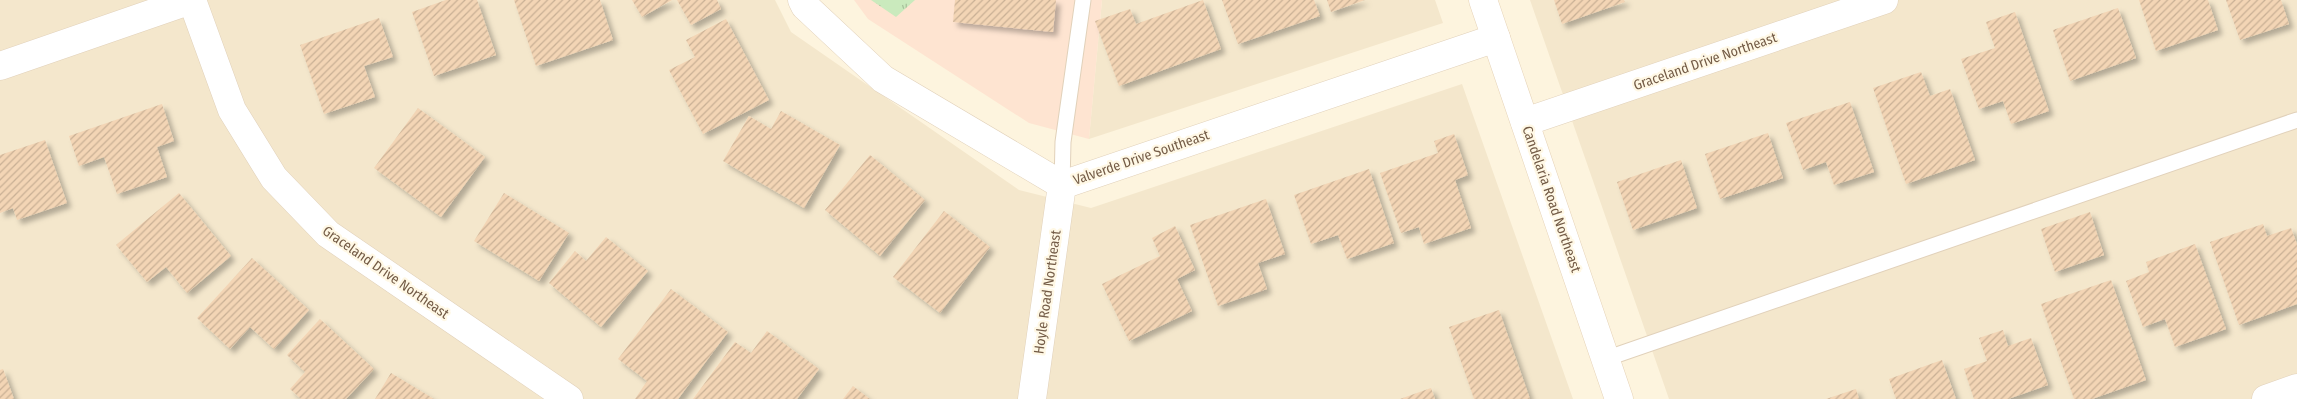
<svg xmlns="http://www.w3.org/2000/svg" width="2297" height="399" viewBox="0 0 2297 399" font-family="'Fira Sans Condensed',sans-serif">
	<defs>
		<pattern id="grass-tufts" width="24" height="20" patternUnits="userSpaceOnUse" patternTransform="scale(1.25)"><rect width="24" height="20" fill="#caeabd"/><path d="M3 7l-1-3M5 7V3M7 7l1-3M15 17l-1-3M17 17v-4M19 17l1-3" fill="none" stroke="#a8c19b"/></pattern>
		<pattern id="building-hatch" width="6" height="6" patternUnits="userSpaceOnUse" patternTransform="scale(1.25)"><rect width="6" height="6" fill="#f3d5b5"/><path d="M-1 1l2-2M0 6l6-6M5 7l2-2" fill="none" stroke="#c9b095"/></pattern>
		<filter id="shadow"><feDropShadow dx="4.5" dy="4.5" stdDeviation="2.5" flood-color="#0004"/></filter>
	</defs>
	<rect width="100%" height="100%" fill="#fdf4de"/>
	<path fill="#f4e7cc" d="M0 0H775L791 32 1019 190 1091 208 1462 84 1573 399H0Z
		M1102 0H1435L1443 23 1089 139Z
		M1530 0H2297V399H1669Z"/>
	<path fill="#fee4d1" d="M854 0H1102L1089 139 1029 123 868 19Z"/>
	<path fill="url(#grass-tufts)" d="M871 0H915L896 17Z"/>
	<path fill="url(#building-hatch)" filter="url(#shadow)" d="M446 0H477L496 55 434 76 412 12Z
		M514 0H600L613 40 536 66Z
		M632 0H672L642 17Z
		M677 0H717L721 9 691 25Z
		M955 0H1056L1053 32 953 22Z
		M1203 0 1221 49 1119 86 1095 21 1130 9 1136 24Z
		M1222 0H1314L1320 16 1238 44Z
		M1327 0H1365L1331 12Z
		M1554 0H1624L1625 2 1562 24Z
		M2139 0H2208L2218 30 2156 51Z
		M2226 0H2281L2289 24 2240 40Z
		M2118 8 2136 58 2070 81 2053 30Z
		M2015 12 2049 111 2011 124 2003 101 1979 109 1961 59 1995 48 1986 22Z
		M379 18 393 57 364 66 375 97 324 114 300 45Z
		M726 19 769 100 703 134 669 70 695 57 686 40Z
		M1921 72 1930 96 1950 89 1975 160 1906 184 1873 88Z
		M1850 102 1874 172 1834 185 1826 162 1803 170 1786 123Z
		M162 104 174 141 157 147 167 177 117 194 104 157 79 166 69 136Z
		M418 108 485 157 441 217 374 168Z
		M781 111 840 145 804 208 723 161 749 116 771 129Z
		M1768 133 1783 178 1720 199 1705 154Z
		M1454 134 1468 175 1455 180 1471 228 1424 244 1419 227 1401 233 1380 173 1438 153 1434 141Z
		M45 140 67 203 17 220 13 208 0 213V155Z
		M870 155 925 200 880 256 825 210Z
		M1681 160 1697 208 1633 230 1617 182Z
		M1369 169 1394 243 1347 259 1338 235 1311 244 1294 195Z
		M179 193 231 256 187 293 166 267 147 282 116 245Z
		M504 193 569 233 539 281 474 241Z
		M1266 199 1285 254 1258 263 1267 289 1218 306 1190 225Z
		M944 211 990 247 940 313 893 277Z
		M2090 212 2104 255 2055 272 2041 229Z
		M2263 224 2267 236 2291 228 2297 244V304L2239 325 2210 242Z
		M1175 226 1195 270 1177 279 1192 311 1129 341 1102 284 1160 256 1152 238Z
		M606 237 648 271 601 327 549 283 575 251 586 261Z
		M2195 244 2226 329 2175 347 2165 319 2143 327 2126 281 2149 272 2146 262Z
		M252 258 309 310 274 349 250 327 230 349 197 318Z
		M2111 280 2146 380 2092 399H2074L2041 304Z
		M671 289 728 332 678 399H635L647 381 618 359Z
		M1499 310 1530 399H1474L1449 327Z
		M320 319 374 369 346 399H301L290 389 305 372 287 355Z
		M2003 330 2008 346 2031 338 2048 385 2008 399H1974L1964 369 1987 361 1979 338Z
		M767 331 819 369 797 399H693L735 342 751 353Z
		M1942 360 1956 399H1896L1889 379Z
		M3 369 14 399H0V370Z
		M391 373 434 399H375Z
		M853 386 870 399H843Z
		M1431 388 1435 399H1400Z
		M1856 389 1859 399H1826Z"/>
	<g fill="none" stroke-linecap="round" stroke-linejoin="round">
		<defs>
			<path id="service" d="M1062 185 1063 142 1083 0
				M1605 359 2297 120"/>
			<path id="minor" d="M192 0 232 110 274 178 328 234 569 399
				M802 0 805 6 883 79 1062 185 1496 38
				M0 66 191 0
				M1525 122 1884 0
				M1032 399 1062 185
				M2266 399 2297 388"/>
			<path id="secondary" d="M1483 0 1619 399"/>
		</defs>
		<use href="#service" stroke="#e1d1ba" stroke-width="17"/>
		<use href="#minor" stroke="#e1d1ba" stroke-width="29"/>
		<use href="#secondary" stroke="#e6d3b8" stroke-width="29"/>
		<use href="#service" stroke="#fff" stroke-width="15"/>
		<use href="#minor" stroke="#fff" stroke-width="28"/>
		<use href="#secondary" stroke="#fff" stroke-width="28"/>
	</g>
	<g text-anchor="middle" stroke-width="4.5" stroke-linejoin="round" paint-order="stroke">
		<g font-size="14" fill="#735b46" stroke="#fff8e5">
			<text transform="translate(1705 61) rotate(-19)" y="5">Graceland Drive Northeast</text>
			<text transform="translate(1141 157) rotate(-19)" y="5">Valverde Drive Southeast</text>
			<text transform="translate(1552 199) rotate(71)" y="5">Candelaria Road Northeast</text>
			<text transform="translate(386 272) rotate(35)" y="5">Graceland Drive Northeast</text>
			<text transform="translate(1047 292) rotate(-82)" y="5">Hoyle Road Northeast</text>
		</g>
	</g>
</svg>
